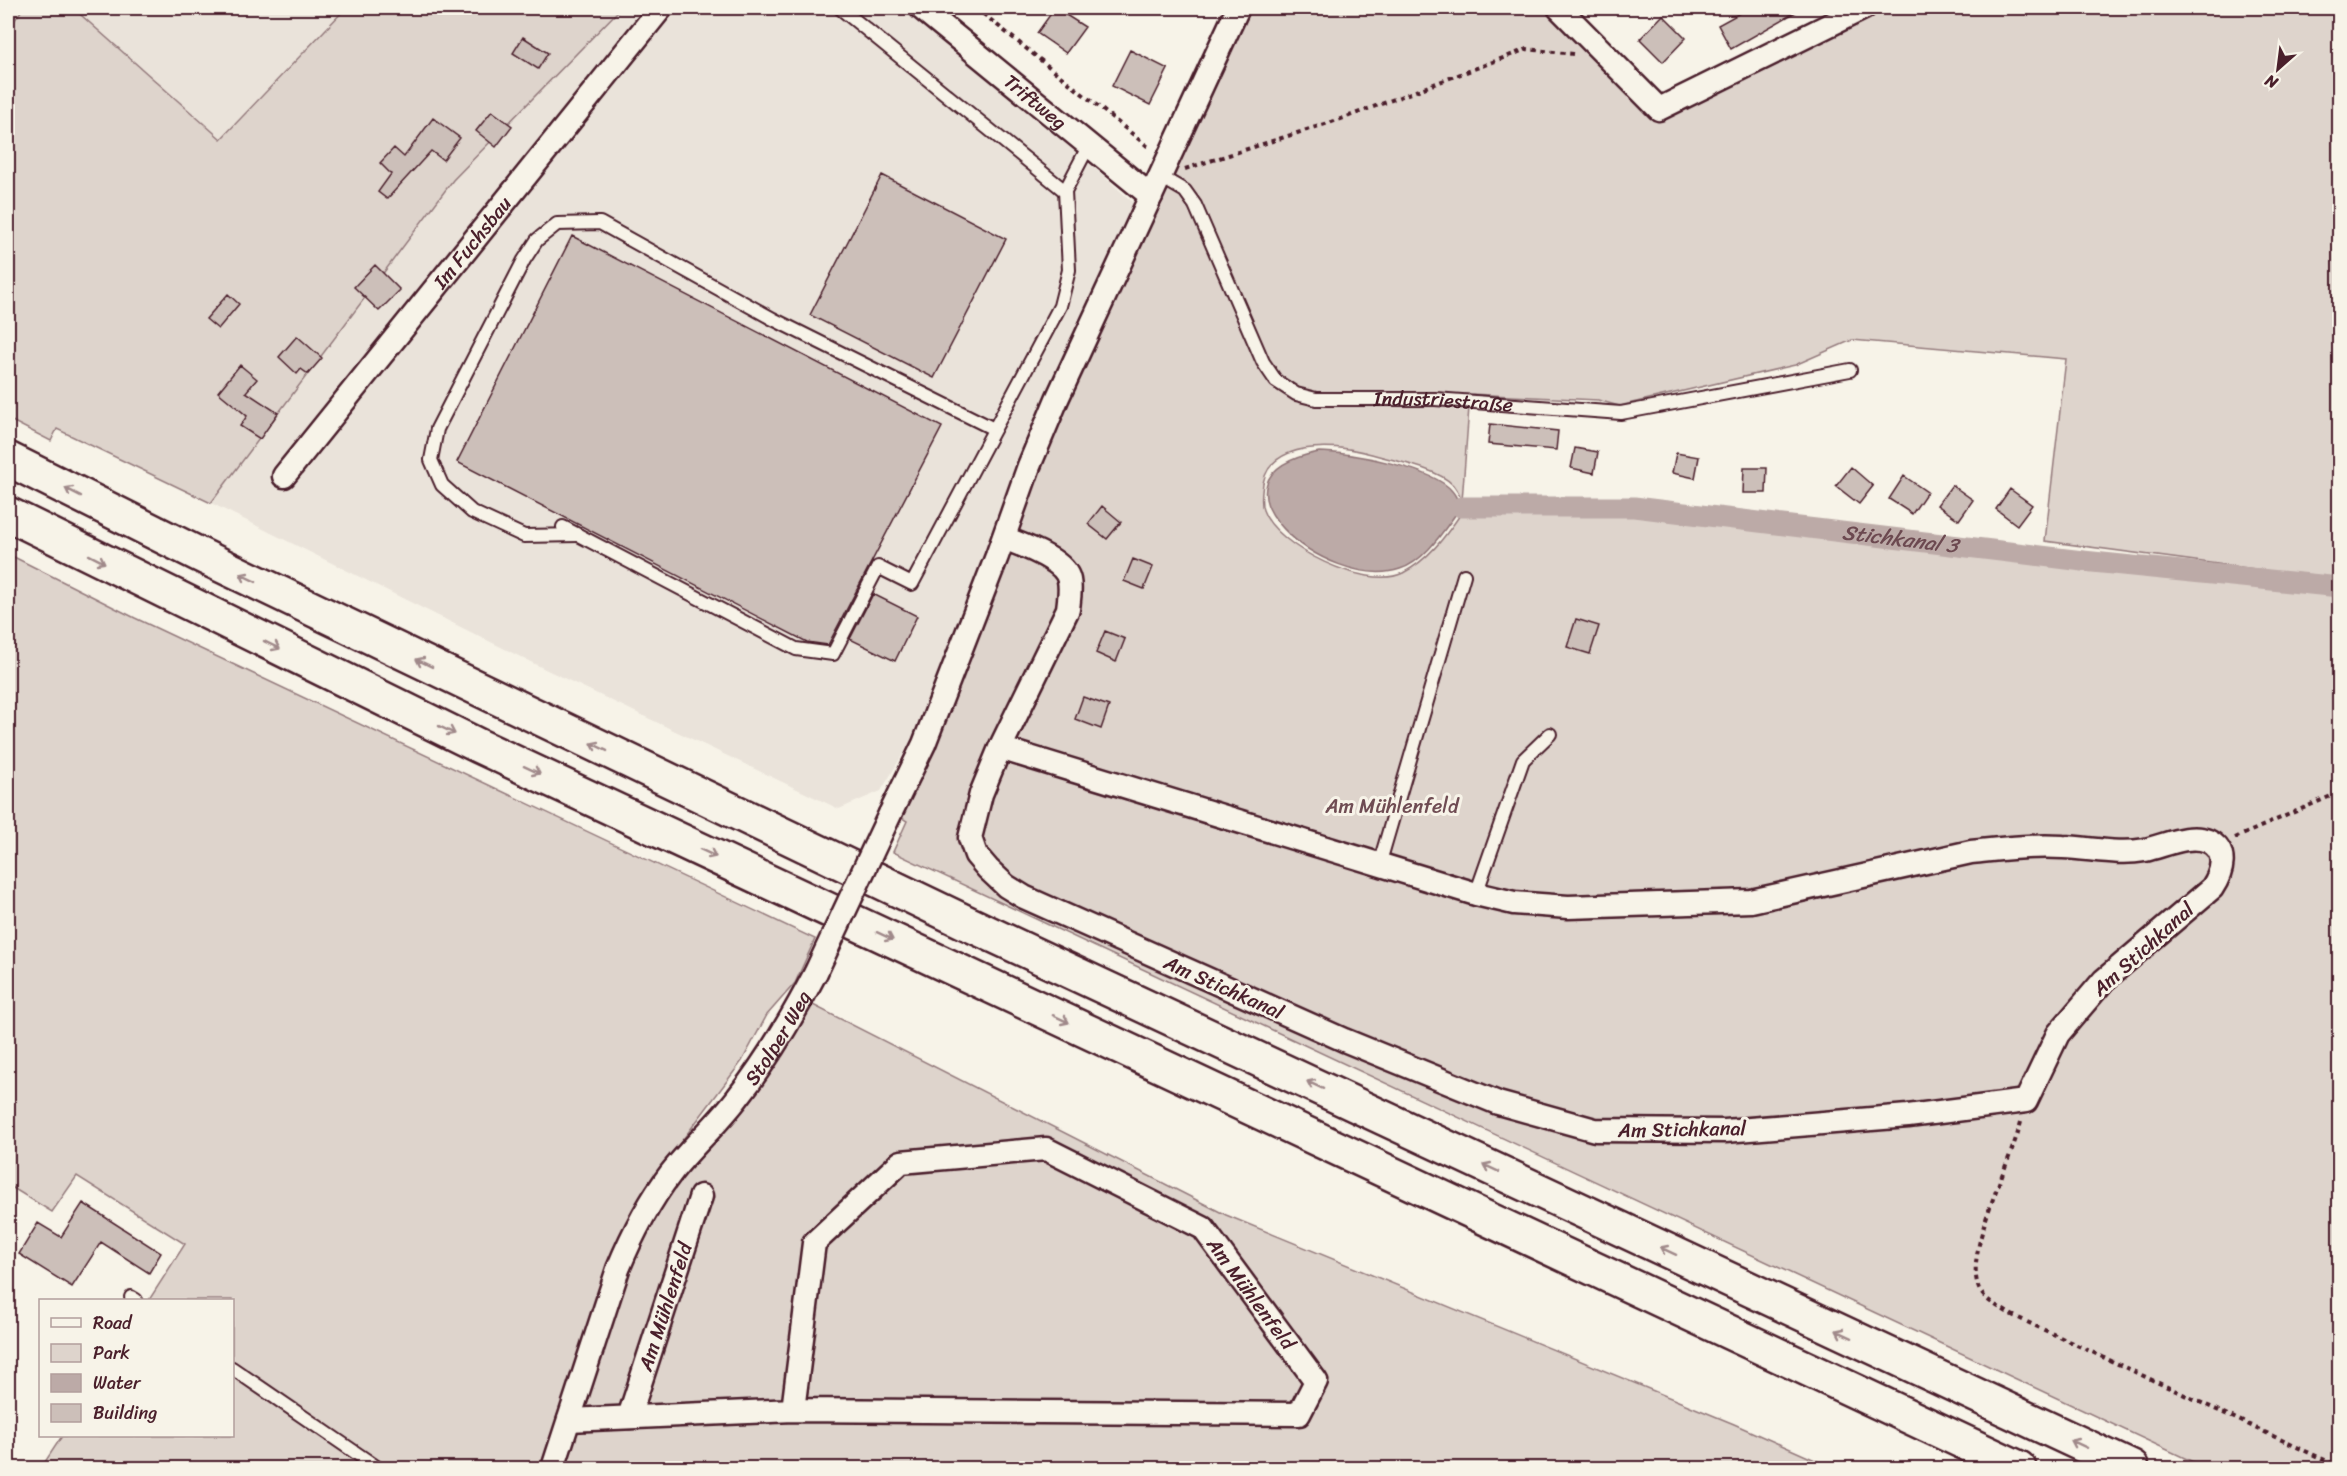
<svg xmlns="http://www.w3.org/2000/svg" width="2347" height="1476" viewBox="0 0 2347 1476" font-family="Sriracha,sans-serif">
	<rect width="100%" height="100%" fill="#f7f3e8"/>
	<filter id="ink" filterUnits="userSpaceOnUse"><feTurbulence type="fractalNoise" baseFrequency=".0167" numOctaves="2"/><feDisplacementMap in="SourceGraphic" scale="12" xChannelSelector="R" yChannelSelector="G"/><feConvolveMatrix kernelMatrix="1 2 1 2 8 2 1 2 1" color-interpolation-filters="sRGB"/></filter>
	<g filter="url(#ink)">
		<path fill="#eae3da" d="M73 8H346L221 139Z
			M621 8H902L1081 156 1135 204 1023 461 940 679 916 732 881 791 839 809 547 670 211 503 453 180Z"/>
		<path fill="#ded4cc" stroke="#947a7c" stroke-width="1.5" d="M23 8H73L221 139 346 8H621L453 180 211 503 57 429 51 441 8 419V30Z
			M1250 8H1544L1614 75 1670 111 1879 8H2339V580L2045 541 2066 359 1852 340 1795 365 1619 406 1598 400 1470 394 1462 501C1460 496 1457 490 1453 485 1438 468 1387 459 1364 452 1333 444 1271 441 1263 483 1262 492 1260 502 1263 510 1276 547 1367 591 1403 573 1428 560 1445 537 1460 515L1631 514 2082 567 2339 594V1468H2206L893 852 907 821 897 815 1035 465 1155 216Z
			M8 554 135 618 815 939 795 983 767 1015 742 1061 665 1163 683 1176 775 1066 813 1005 1226 1215 1734 1424 1833 1468H41L62 1436H232V1300H149L185 1244 77 1176 52 1212 8 1185Z"/>
		<path fill="#bcaaa7" stroke="#8e7275" stroke-width="1.5" d="M1319 452C1348 452 1434 468 1452 491 1456 495 1458 502 1461 507 1445 528 1426 561 1400 569 1328 593 1189 477 1319 452Z"/>
		<g fill="none" stroke-linecap="round" stroke-linejoin="round">
			<path stroke="#bcaaa7" stroke-width="21" id="s1" d="M1461 507H1634L2083 561 2340 587"/>
		</g>
		<path fill="#ccbfb9" stroke="#4a1f2b" stroke-width="1.5" d="M1055 8 1085 27 1066 53 1037 33Z
			M1749 8H1803L1731 49 1718 25Z
			M1663 15 1686 38 1663 62 1640 39Z
			M523 37 548 53 538 69 513 53Z
			M1130 50 1168 69 1150 105 1112 86Z
			M492 111 512 126 496 147 476 131Z
			M433 118 460 138 443 160 431 151 387 199 378 192 391 174 380 163 394 148 404 157Z
			M882 175 1006 239 934 378 810 315Z
			M572 236 942 427 828 645 807 642 457 462Z
			M375 265 400 290 379 311 354 287Z
			M228 294 239 304 218 329 206 319Z
			M297 336 322 358 308 374 301 369 297 374 279 357Z
			M240 365 257 379 246 392 278 413 260 439 240 426 247 416 218 392Z
			M1490 424 1558 431 1556 450 1488 444Z
			M1575 448 1598 452 1594 473 1571 468Z
			M1676 453 1699 457 1695 478 1672 473Z
			M1851 467 1873 486 1859 504 1836 486Z
			M1744 468H1767L1766 493H1743Z
			M1904 476 1927 492 1912 514 1889 499Z
			M1952 485 1973 500 1959 520 1937 505Z
			M2010 489 2032 505 2017 525 1996 509Z
			M1102 506 1121 522 1107 539 1088 524Z
			M1133 559 1153 567 1144 589 1124 581Z
			M873 594 917 616 895 661 850 639Z
			M1576 619 1599 626 1590 654 1567 647Z
			M1105 631 1125 639 1116 662 1096 653Z
			M1083 697 1109 706 1101 729 1075 719Z
			M83 1203 161 1253 149 1273 101 1242 72 1287 19 1254 38 1223 61 1237Z"/>
		<g fill="none" stroke-linecap="round" stroke-linejoin="round">
			<defs>
				<g id="service">
					<path d="M840 8 1065 191"/>
					<path id="s2" d="M1161 177 1185 191 1195 205 1263 362 1276 381 1296 394 1316 399H1435L1621 413 1850 370"/>
					<path d="M563 527 796 649 833 654 878 567 912 584 1060 306 1069 270 1065 191 1089 145"/>
					<path d="M578 535 524 536 472 512 442 485 431 460 437 429 524 260 537 240 557 224 600 223 773 319 994 429"/>
					<path d="M1379 865 1464 575"/>
					<path d="M1476 894 1523 760 1550 734"/>
					<path d="M131 1297 136 1300"/>
					<path d="M232 1368 378 1468"/>
				</g>
				<g id="minor">
					<path id="s3" d="M921 8 1151 196"/>
					<path d="M1559 8 1659 109 1864 8"/>
					<path id="s4" d="M284 476 661 8"/>
					<path d="M1000 748 1476 894 1514 903 1568 907 1751 901 1971 852C2001 849 2032 845 2063 847 2091 848 2117 855 2145 850 2164 846 2189 833 2208 841 2229 851 2222 873 2212 888L2104 980 2058 1034 2026 1101 1908 1116 1725 1131 1595 1130 1498 1103 1344 1040 1024 897 1006 886 988 869 976 855 970 838 981 794 1000 748 1068 609C1069 599 1071 590 1069 580 1065 559 1021 545 1004 538"/>
					<path d="M890 814 924 744 997 556 1029 466 1057 399 1238 8"/>
					<path id="s5" d="M629 1417 701 1196"/>
					<path id="s6" d="M569 1420 793 1410 814 1243 901 1162 1046 1149 1203 1228 1316 1381 1299 1414 793 1410"/>
					<path id="s7" d="M553 1468 618 1269C632 1235 648 1203 671 1173 692 1146 718 1124 738 1097 769 1058 793 1016 816 972"/>
				</g>
				<path id="motorway" d="M8 459 200 555 967 923 2132 1468
					M8 514 479 746 2019 1468"/>
			</defs>
			<use href="#service" stroke="#4a1f2b" stroke-width="16"/>
			<use href="#minor" stroke="#4a1f2b" stroke-width="27"/>
			<use href="#motorway" stroke="#4a1f2b" stroke-width="38"/>
			<path stroke="#4a1f2b" stroke-width="4" stroke-dasharray="4.5 4.5" stroke-linecap="butt" d="M976 8 1151 149
				M1185 169 1344 118 1527 49 1573 54
				M2235 838 2340 792
				M2021 1122C2011 1162 1965 1248 1978 1286 1982 1300 2001 1308 2012 1315L2340 1467"/>
			<use href="#service" stroke="#f7f3e8" stroke-width="12"/>
			<use href="#minor" stroke="#f7f3e8" stroke-width="22"/>
			<use href="#motorway" stroke="#f7f3e8" stroke-width="33"/>
			<defs>
				<path id="minor-bridge" d="M816 972 890 814"/>
			</defs>
			<use href="#minor-bridge" stroke="#4a1f2b" stroke-width="27" stroke-linecap="butt"/>
			<use href="#minor-bridge" stroke="#f7f3e8" stroke-width="22"/>
		</g>
		<defs><path id="oneway-shaft" d="M-6 0H5M1.5-3L5.5 0L1.5 3" fill="none" stroke-width="1.6" stroke-linecap="round" stroke-linejoin="round" transform="scale(1.5)"/></defs>
		<g stroke="#a0898a">
			<use href="#oneway-shaft" transform="translate(73 492) rotate(-153)"/>
			<use href="#oneway-shaft" transform="translate(97 559) rotate(27)"/>
			<use href="#oneway-shaft" transform="translate(248 578) rotate(-154)"/>
			<use href="#oneway-shaft" transform="translate(272 645) rotate(26)"/>
			<use href="#oneway-shaft" transform="translate(424 663) rotate(-154)"/>
			<use href="#oneway-shaft" transform="translate(447 730) rotate(26)"/>
			<use href="#oneway-shaft" transform="translate(599 747) rotate(-154)"/>
			<use href="#oneway-shaft" transform="translate(532 770) rotate(25)"/>
			<use href="#oneway-shaft" transform="translate(708 853) rotate(25)"/>
			<use href="#oneway-shaft" transform="translate(885 936) rotate(25)"/>
			<use href="#oneway-shaft" transform="translate(1061 1019) rotate(25)"/>
			<use href="#oneway-shaft" transform="translate(1315 1085) rotate(-155)"/>
			<use href="#oneway-shaft" transform="translate(1491 1168) rotate(-155)"/>
			<use href="#oneway-shaft" transform="translate(1668 1251) rotate(-155)"/>
			<use href="#oneway-shaft" transform="translate(1844 1334) rotate(-155)"/>
			<use href="#oneway-shaft" transform="translate(2079 1444) rotate(-155)"/>
		</g>
	</g>
	<g text-anchor="middle" stroke-width="6" stroke-linejoin="round" paint-order="stroke">
		<g font-size="20" fill="#4a1f2b" stroke="#f7f3e8">
			<text dy="7" stroke="none"><textPath href="#s3" startOffset="148">Triftweg</textPath></text>
			<text dy="7" stroke="none"><textPath href="#s4" startOffset="300">Im Fuchsbau</textPath></text>
			<text dy="7" stroke="none"><textPath href="#s2" startOffset="411">Industriestraße</textPath></text>
			<text transform="translate(2143 949) rotate(-42)" y="7">Am Stichkanal</text>
			<text transform="translate(1224 987) rotate(24)" y="7">Am Stichkanal</text>
			<text dy="7" stroke="none"><textPath href="#s7" startOffset="492">Stolper Weg</textPath></text>
			<text transform="translate(1682 1129) rotate(-1)" y="7">Am Stichkanal</text>
			<text dy="7" stroke="none"><textPath href="#s6" startOffset="914">Am Mühlenfeld</textPath></text>
			<text dy="7" stroke="none"><textPath href="#s5" startOffset="116">Am Mühlenfeld</textPath></text>
		</g>
		<g font-size="20" fill="#6f4c53" stroke="#f7f3e8">
			<text x="1392" y="813">Am Mühlenfeld</text>
		</g>
		<g font-size="21" font-style="italic" fill="#6c4950" stroke="#f7f3e8">
			<text dy="7" stroke="none"><textPath href="#s1" startOffset="441">Stichkanal 3</textPath></text>
		</g>
	</g>
	<rect width="2347" height="1476" fill="none" stroke="#f7f3e8" stroke-width="30"/>
	<rect x="15" y="15" width="2317" height="1446" fill="none" stroke="#4a1f2b" stroke-width="2" filter="url(#ink)"/>
	<rect x="39" y="1299" width="195" height="138" fill="#f7f3e8" stroke="#b29e9c" stroke-width="1.5"/>
	<rect x="51" y="1318" width="30" height="9" fill="#f7f3e8" stroke="#b29e9c" stroke-width="1.5"/>
	<text x="93" y="1329" font-size="18" fill="#4a1f2b">Road</text>
	<rect x="51" y="1344" width="30" height="18" fill="#ded4cc" stroke="#b29e9c" stroke-width="1.5"/>
	<text x="93" y="1359" font-size="18" fill="#4a1f2b">Park</text>
	<rect x="51" y="1374" width="30" height="18" fill="#bcaaa7" stroke="#b29e9c" stroke-width="1.5"/>
	<text x="93" y="1389" font-size="18" fill="#4a1f2b">Water</text>
	<rect x="51" y="1404" width="30" height="18" fill="#ccbfb9" stroke="#b29e9c" stroke-width="1.5"/>
	<text x="93" y="1419" font-size="18" fill="#4a1f2b">Building</text>
	<g transform="translate(2278 69) rotate(208)" stroke="#f7f3e8" stroke-width="4.5" paint-order="stroke">
	<path d="M0-4.5L10 22L0 15L-10 22Z" fill="#4a1f2b"/>
	<text y="-9" font-size="16" font-weight="bold" text-anchor="middle" fill="#4a1f2b">N</text>
	</g>
</svg>
